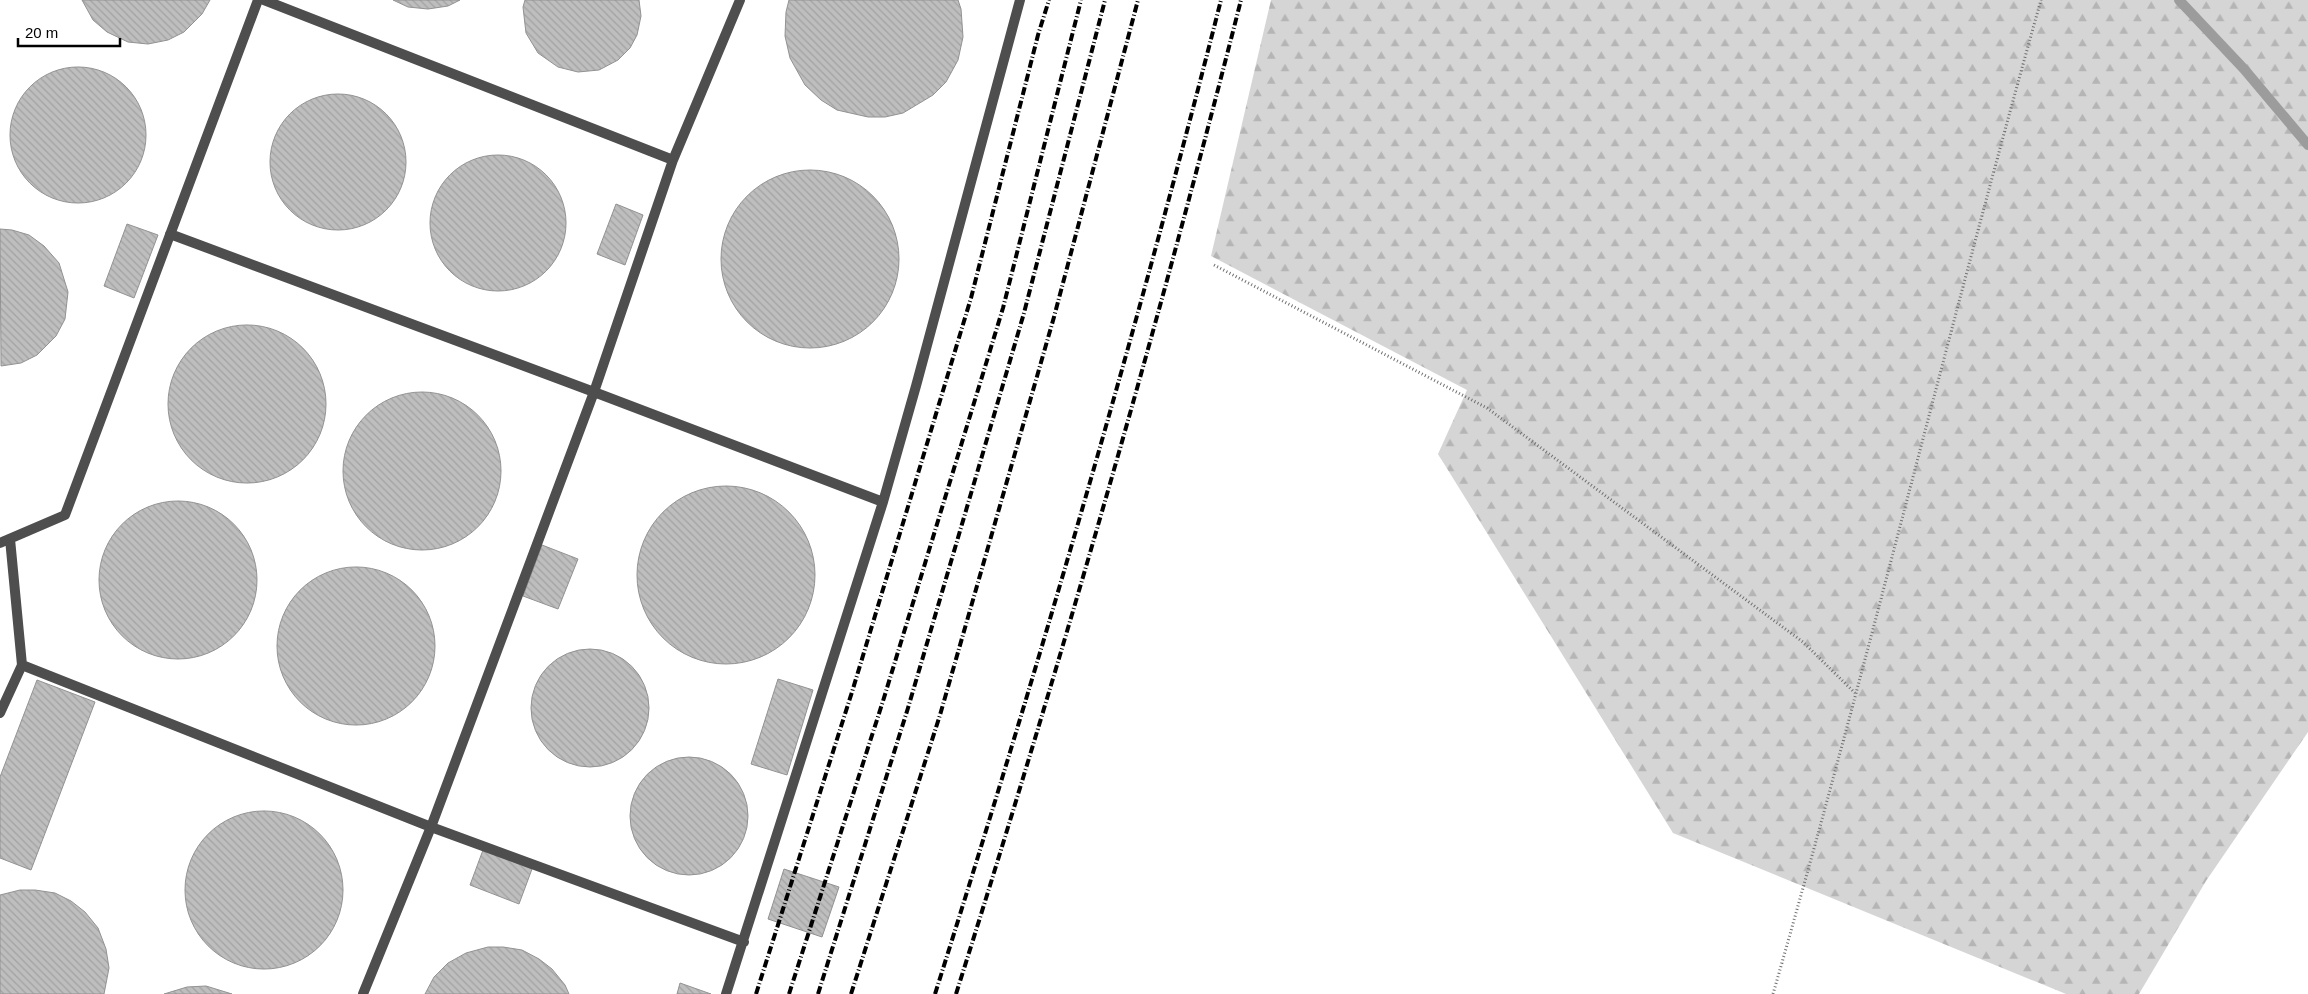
<svg xmlns="http://www.w3.org/2000/svg" width="2308" height="994" viewBox="0 0 2308 994" font-family="Arial,sans-serif">
	<defs>
		<pattern id="forest-firs" width="22" height="20" patternUnits="userSpaceOnUse" patternTransform="scale(1.25)"><rect width="22" height="20" fill="#d5d5d5"/><path d="M5 1l3.5 6h-7zM16 11l3.5 6h-7z" fill="#b5b5b5"/></pattern>
		<pattern id="building-back-hatch" width="6" height="6" patternUnits="userSpaceOnUse" patternTransform="scale(1.25)"><rect width="6" height="6" fill="#bebebe"/><path d="M-1 5l2 2M0 0l6 6M5-1l2 2" fill="none" stroke="#a2a2a2"/></pattern>
	</defs>
	<rect width="100%" height="100%" fill="#fff"/>
	<path fill="url(#forest-firs)" d="M1271 0H2308V732L2206 881 2139 994H2066L1673 833 1438 454 1467 390 1211 256Z"/>
	<g fill="none" stroke-linecap="round" stroke-linejoin="round">
		<path stroke="#9c9c9c" stroke-width="10" d="M2179 0 2244 69 2308 145"/>
	</g>
	<path fill="url(#building-back-hatch)" stroke="#929292" d="M82 0H210L202 14 184 32 168 40 148 44 128 42 107 32 93 20Z
		M393 0H460L448 6 428 9 408 7Z
		M525 0H639L641 16 637 35 630 48 618 60 599 70 578 72 558 67 538 53 526 33 523 7Z
		M789 0H958L961 9 963 37 958 60 946 82 933 95 903 113 885 117H868L837 110 821 100 805 85 790 58 785 36 786 12Z
		M10 135a68 68 0 1 1 136 0a68 68 0 1 1-136 0Z
		M270 162a68 68 0 1 1 136 0a68 68 0 1 1-136 0Z
		M430 223a68 68 0 1 1 136 0a68 68 0 1 1-136 0Z
		M721 259a89 89 0 1 1 178 0a89 89 0 1 1-178 0Z
		M616 204 643 215 625 265 597 254Z
		M127 224 158 235 134 298 104 286Z
		M0 229 12 230 29 235 44 246 59 263 68 292 65 319 56 336 37 355 21 363 1 366Z
		M168 404a79 79 0 1 1 158 0a79 79 0 1 1-158 0Z
		M343 471a79 79 0 1 1 158 0a79 79 0 1 1-158 0Z
		M637 575a89 89 0 1 1 178 0a89 89 0 1 1-178 0Z
		M99 580a79 79 0 1 1 158 0a79 79 0 1 1-158 0Z
		M542 545 578 559 558 609 523 596Z
		M277 646a79 79 0 1 1 158 0a79 79 0 1 1-158 0Z
		M531 708a59 59 0 1 1 118 0a59 59 0 1 1-118 0Z
		M778 679 813 690 787 775 751 764Z
		M37 680 95 702 31 870 0 858V777Z
		M630 816a59 59 0 1 1 118 0a59 59 0 1 1-118 0Z
		M185 890a79 79 0 1 1 158 0a79 79 0 1 1-158 0Z
		M483 850 532 869 519 904 470 885Z
		M784 869 839 887 822 937 768 919Z
		M20 890H35L55 893 71 901 85 912 98 928 106 949 109 968 104 994H0V895Z
		M488 947H503L522 950 539 959 552 969 565 985 569 994H425L434 977 448 963 466 953Z
		M680 983 711 994H677Z
		M206 986 232 994H164L187 987Z"/>
	<g fill="none" stroke-linecap="round" stroke-linejoin="round">
		<path stroke="#707070" stroke-width="3" stroke-dasharray="1 2.5" stroke-linecap="butt" d="M1214 265 1487 408 1803 642 1855 693
			M1773 994C1868 664 1948 330 2041 0"/>
		<path stroke="#4e4e4e" stroke-width="10" d="M264 0 673 160
			M170 234 594 392 883 502
			M10 539 22 665 431 827 744 942
			M0 543 65 515 258 0
			M0 713 22 665
			M363 994 431 827 594 392 673 160 740 0
			M726 994 883 502 916 386 1020 0"/>
		<path stroke="#000" stroke-width="4" stroke-dasharray="8 2.5 1 2.5" stroke-linecap="butt" d="M756 994 852 692 971 298 1038 35 1049 0
			M789 994 883 701 1003 308 1081 0
			M818 994 908 708 1024 313 1105 0
			M851 994 940 715 1054 317 1138 0
			M935 994C1039 665 1136 334 1221 0
			M956 994C1060 665 1156 334 1241 0"/>
	</g>
	<path d="M18 38v8h102v-8" fill="none" stroke="#000000" stroke-width="2.5"/>
	<text x="25" y="38" font-size="15" fill="#000000" stroke="#ffffff" stroke-width="4" paint-order="stroke">20 m</text>
</svg>
